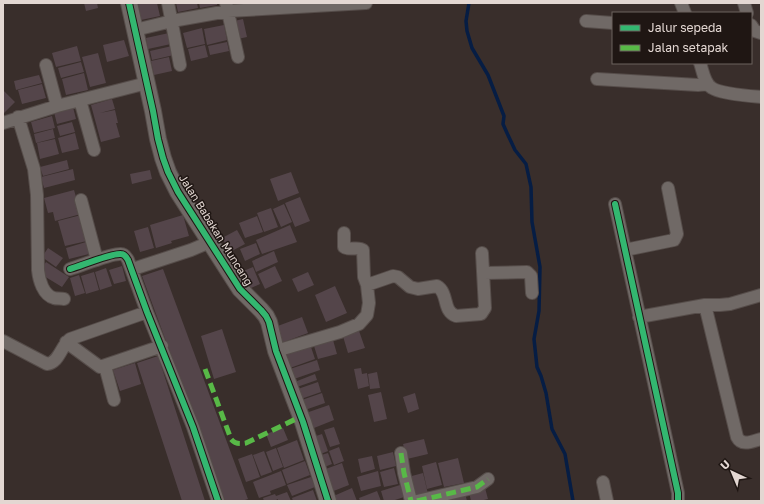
<svg xmlns="http://www.w3.org/2000/svg" width="764" height="504" viewBox="0 0 764 504" font-family="'Golos Text',sans-serif">
	<rect width="100%" height="100%" fill="#392e2b"/>
	<g fill="none" stroke-linecap="round" stroke-linejoin="round">
		<path stroke="#061d44" stroke-width="3.5" d="M469 3 466 21 467 31 472 48 488 75 504 116 503 124 507 133 515 150 526 164 531 187 532 222 540 267 539 311 534 339 537 367 541 376 546 393 552 429 565 454 573 501"/>
	</g>
	<path fill="#54454a" d="M84 3H97L98 8 86 11Z
		M141 3H157L160 16 141 20 138 4Z
		M176 3H197L198 8 178 12Z
		M199 3H217V5L200 8Z
		M243 19 247 37 238 39 234 21Z
		M224 25 227 40 207 45 204 29Z
		M202 28 205 44 187 48 183 33Z
		M169 33 171 44 148 49 146 38Z
		M124 40 129 56 107 62 103 45Z
		M227 42 229 51 210 55 208 46Z
		M205 45 208 57 191 61 188 49Z
		M77 46 81 61 56 67 52 53Z
		M172 46 174 55 152 60 150 51Z
		M98 53 106 83 90 87 82 57Z
		M169 57 172 71 154 75 151 61Z
		M81 62 84 72 61 78 58 68Z
		M84 73 88 90 66 95 62 79Z
		M39 75 42 83 16 90 14 81Z
		M42 84 46 98 22 104 18 90Z
		M3 90 15 102 3 114Z
		M112 99 115 109 100 113 115 110 118 123H116L120 137 101 142 91 105Z
		M73 107 76 119 57 124 54 112Z
		M52 116 55 128 34 133 31 122Z
		M72 122 75 132 60 136 57 126Z
		M53 129 55 138 36 143 34 134Z
		M75 133 79 149 62 153 58 138Z
		M55 139 59 154 40 159 37 143Z
		M67 160 69 169 43 176 40 167Z
		M73 169 75 180 44 188 41 177Z
		M150 170 152 179 132 184 130 174Z
		M291 172 299 193 278 201 270 179Z
		M74 190 81 214 55 221 53 212 48 213 44 198Z
		M300 197 310 221 295 227 285 203Z
		M284 204 292 222 281 227 273 209Z
		M271 208 278 227 264 232 257 213Z
		M81 215 87 241 65 246 58 221Z
		M183 215 189 236 171 241 172 243 156 248 150 225Z
		M257 216 263 232 245 238 239 223Z
		M290 225 297 242 262 254 256 240Z
		M148 227 154 248 140 252 134 231Z
		M237 230 245 244 230 252 222 238Z
		M86 242 89 254 69 259 66 248Z
		M256 243 260 254 245 261 240 249Z
		M48 248 63 258 56 267 42 257Z
		M274 251 278 262 256 272 252 261Z
		M46 262 69 277 62 287 39 273Z
		M122 266 126 281 114 284 109 270Z
		M275 266 282 281 265 289 258 274Z
		M253 267 260 284 249 289 241 272Z
		M106 268 112 286 100 290 95 272Z
		M163 269 248 499 242 501H225L142 276Z
		M94 272 99 290 86 294 81 276Z
		M308 272 314 285 298 292 292 279Z
		M79 275 85 293 75 296 70 278Z
		M335 286 347 313 326 322 315 295Z
		M302 317 308 333 281 343 275 327Z
		M358 328 365 348 348 353 342 333Z
		M222 329 236 372 214 379 201 336Z
		M333 340 337 354 318 359 314 346Z
		M310 344 315 359 290 368 285 353Z
		M158 356 205 501H182L137 363Z
		M317 360 320 370 294 379 290 369Z
		M135 363 141 384 120 391 113 370Z
		M361 368 362 374 367 373 369 386 358 389 354 369Z
		M377 372 380 388 370 389 368 374Z
		M315 374 317 380 294 388 292 383Z
		M318 382 321 392 298 400 295 390Z
		M381 392 387 419 374 422 368 395Z
		M322 393 325 403 302 411 299 401Z
		M415 393 419 409 408 413 403 397Z
		M329 405 334 420 309 430 303 414Z
		M334 427 340 444 330 447 324 430Z
		M283 428 288 440 271 447 266 434Z
		M322 434 328 451 316 456 310 438Z
		M424 439 428 454 407 459 403 444Z
		M297 440 304 460 284 468 277 448Z
		M339 447 344 461 334 465 329 451Z
		M276 448 283 467 273 471 266 452Z
		M264 451 272 472 261 476 253 455Z
		M393 452 396 466 380 470 377 456Z
		M328 453 332 464 322 468 318 456Z
		M252 454 260 477 246 482 238 459Z
		M372 456 375 469 361 473 358 459Z
		M458 458 464 483 444 487 438 463Z
		M305 461 310 475 287 484 282 470Z
		M436 462 442 485 427 489 422 466Z
		M342 463 349 485 331 492 323 470Z
		M394 468 398 484 384 487 380 472Z
		M281 471 286 485 270 491 271 494 259 498 253 482Z
		M378 471 381 486 361 491 357 477Z
		M423 473 428 494 413 498 408 477Z
		M311 477 315 487 292 496 287 485Z
		M400 485 404 497 392 501H384L381 491Z
		M352 488 357 501H330L329 498Z
		M485 488 488 499 480 501H471L469 492Z
		M313 490 317 501H293L292 498Z
		M377 491 381 501H360L359 498Z
		M287 492 291 501H278V499L274 501H264L263 498 275 494 276 496Z
		M465 493 467 501H453L452 497Z"/>
	<g fill="none" stroke-linecap="round" stroke-linejoin="round">
		<defs>
			<path id="minor" d="M168 3 180 65
				M226 3 238 57
				M681 3 685 13
				M744 3 747 13
				M586 21 613 23
				M751 25 755 31 761 33
				M135 30 172 21 228 11 366 3
				M700 63C703 71 704 83 712 88 721 94 749 96 761 97
				M46 65 57 106
				M597 79 698 85 708 84
				M80 100 94 150
				M18 117 34 169 37 195 38 270C39 280 43 295 54 298 57 299 61 298 64 299
				M3 123 57 106 147 83
				M81 200 97 260
				M615 204 678 493V501
				M625 250 674 240 677 234 668 188
				M70 269C81 266 111 253 121 254 125 254 126 257 128 260L147 312 193 427 218 501
				M133 269 191 250 210 242
				M484 273 527 272 531 276 532 293
				M367 285 393 276 398 277 410 287 418 289 437 286C449 293 442 311 456 316L481 314 485 308 482 253
				M705 305 737 437C742 447 753 441 761 439
				M639 317 705 305H720L730 304 761 295
				M3 341 47 364C59 363 61 346 70 339L147 312
				M66 342 100 367 162 346
				M276 351 340 332 359 324 367 315 369 303 367 285 364 277 363 250C358 246 350 251 344 247V233
				M105 366 114 400
				M401 453 404 473 411 501
				M603 482 607 501
				M417 501 477 487 488 479"/>
			<path id="tertiary" d="M129 3 153 111 158 139 163 158 168 172 178 192 240 289 261 310 266 316 269 322 276 351 303 422 328 501"/>
		</defs>
		<use href="#minor" stroke="#564d4a" stroke-width="14"/>
		<use href="#tertiary" stroke="#564d4a" stroke-width="18"/>
		<use href="#minor" stroke="#706966" stroke-width="12"/>
		<use href="#tertiary" stroke="#706966" stroke-width="16"/>
		<path stroke="#58b947" stroke-width="5" stroke-dasharray="10 5" stroke-linecap="butt" d="M205 369 231 439C235 444 239 444 246 443L300 417
			M401 453 404 473 411 501
			M417 501 477 487 488 479"/>
		<defs>
			<path id="cycleway" d="M129 3 153 111 158 139 163 158 168 172 178 192 240 289 261 310 266 316 269 322 276 351 303 422 328 501
				M615 204 678 493V501
				M70 269C81 266 111 253 121 254 125 254 126 257 128 260L147 312 193 427 218 501"/>
		</defs>
		<use href="#cycleway" stroke="#1f1613" stroke-width="8"/>
		<use href="#cycleway" stroke="#33b770" stroke-width="6"/>
	</g>
	<g text-anchor="middle" stroke-width="3" stroke-linejoin="round" paint-order="stroke">
		<g font-size="11" fill="#e3d7d2" stroke="#1f1613">
			<text transform="translate(216 230) rotate(58)" y="4">Jalan Babakan Muncang</text>
		</g>
	</g>
	<rect width="764" height="504" fill="none" stroke="#e3d7d2" stroke-width="8"/>
	<rect x="612" y="12" width="140" height="52" fill="#1f1613" stroke="#6d635f"/>
	<rect x="620" y="25" width="20" height="6" fill="#33b770" stroke="#6d635f"/>
	<text x="648" y="32" font-size="12" fill="#e3d7d2">Jalur sepeda</text>
	<rect x="620" y="45" width="20" height="6" fill="#58b947" stroke="#6d635f"/>
	<text x="648" y="52" font-size="12" fill="#e3d7d2">Jalan setapak</text>
	<g transform="translate(732 472) rotate(316)" stroke="#1f1613" stroke-width="3" paint-order="stroke">
	<path d="M0-3L7 15L0 10L-7 15Z" fill="#e3d7d2"/>
	<text y="-6" font-size="11" font-weight="bold" text-anchor="middle" fill="#e3d7d2">U</text>
	</g>
</svg>
